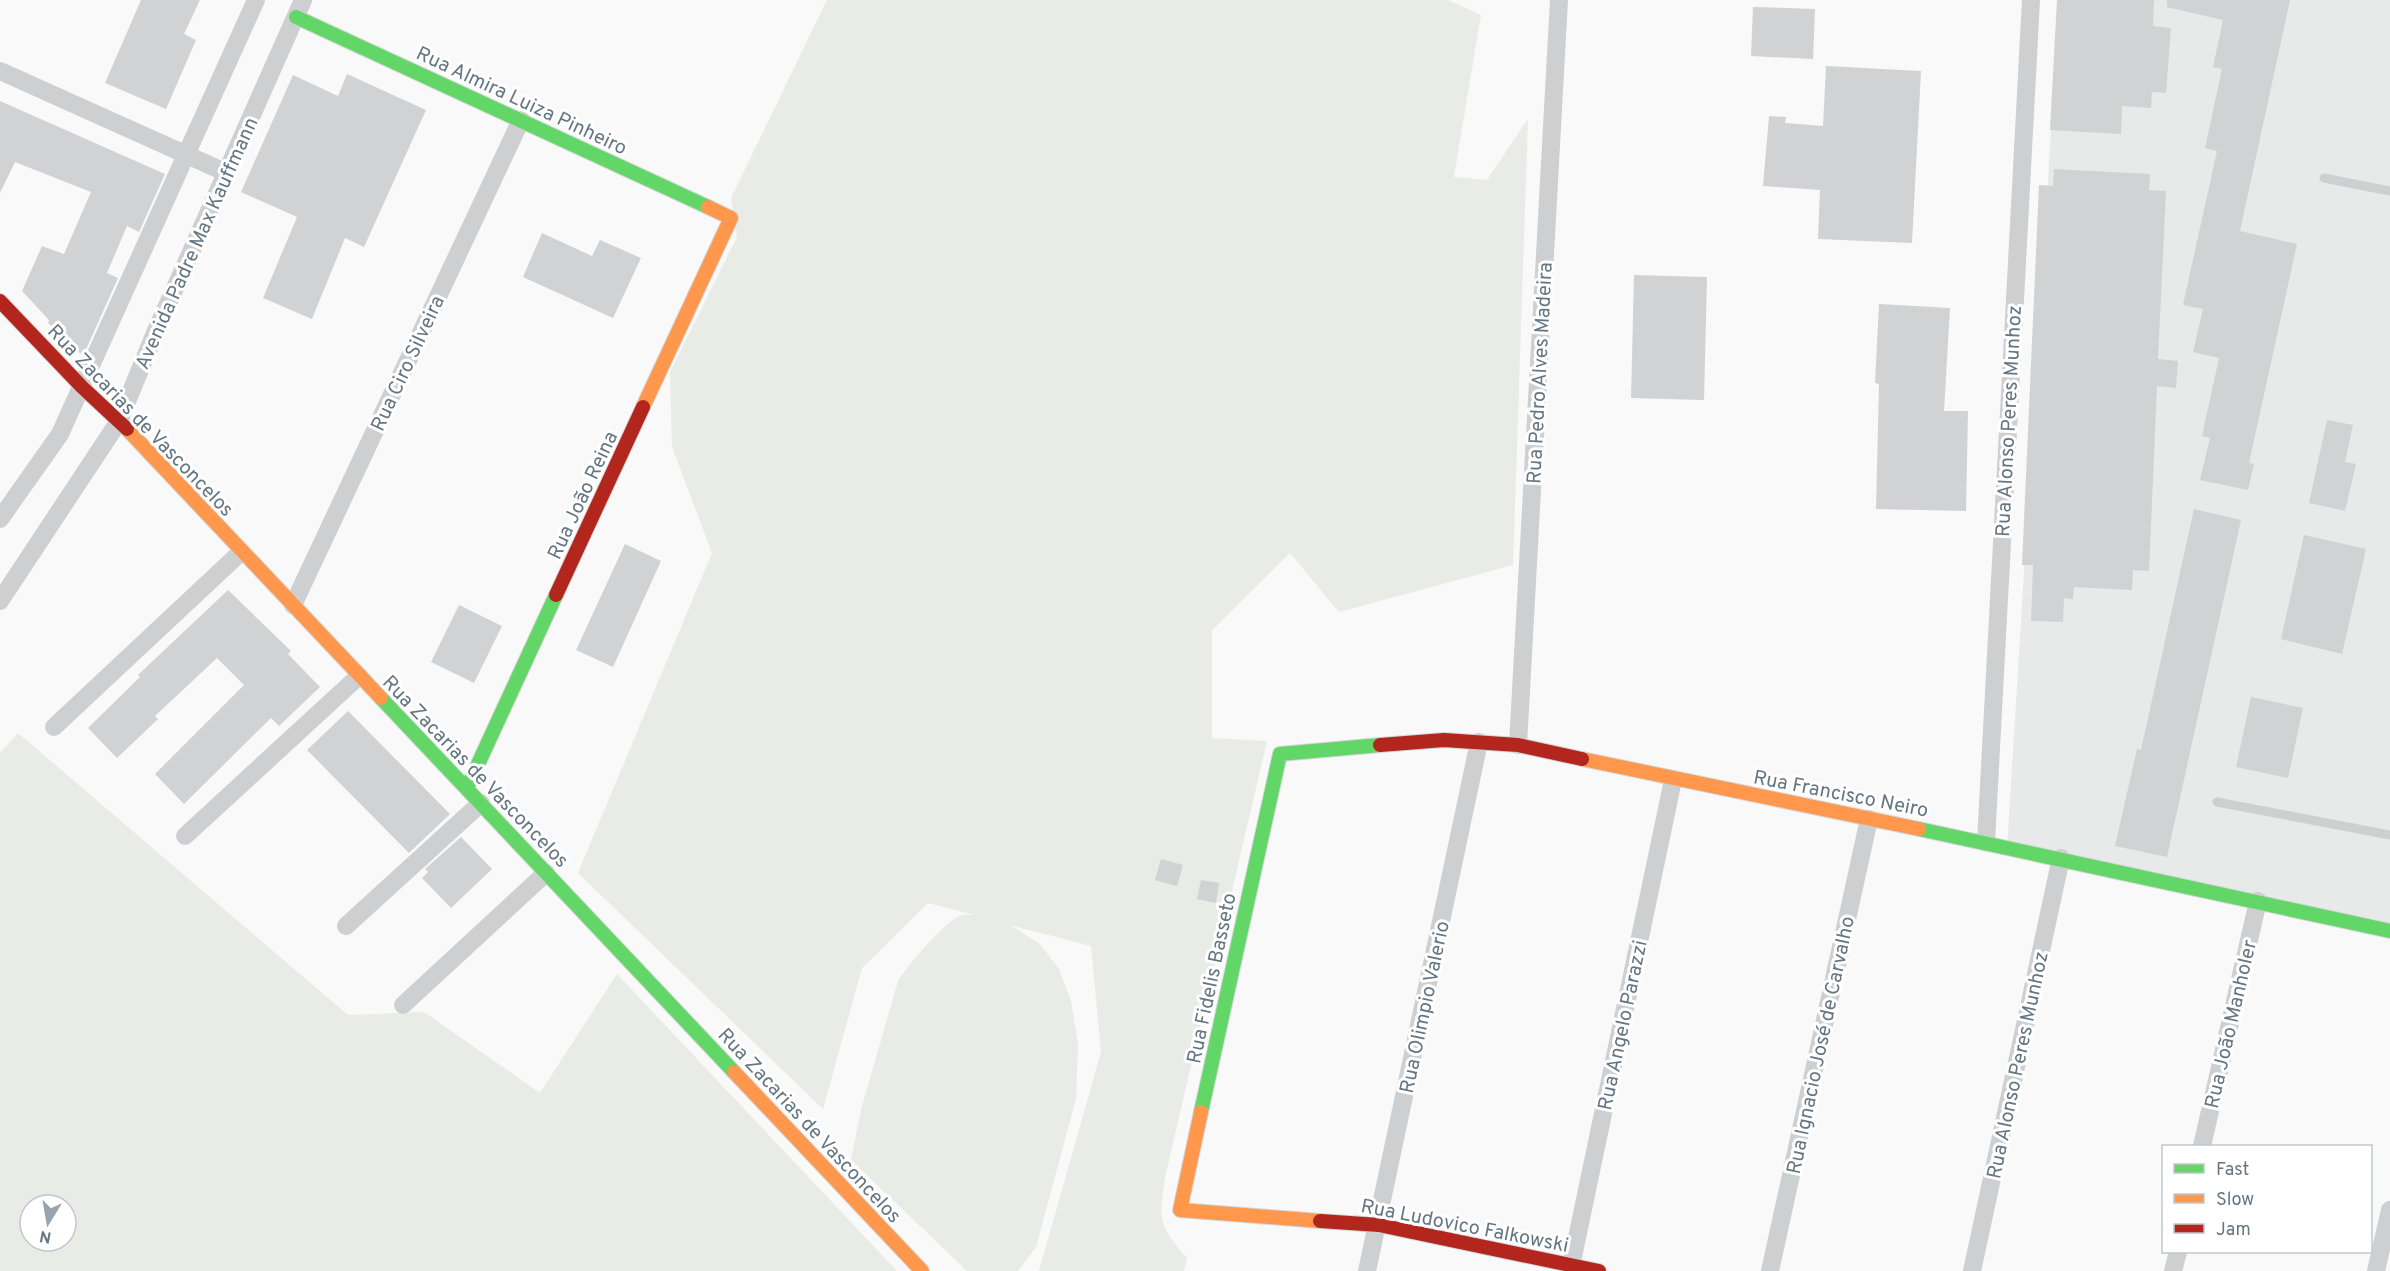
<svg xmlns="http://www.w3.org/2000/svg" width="2390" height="1271" viewBox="0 0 2390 1271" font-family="Overpass,sans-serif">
	<rect width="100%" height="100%" fill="#f9f9f9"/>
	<path fill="#e8e9e9" d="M2059 0H2390V933L2007 849Z"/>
	<path fill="#e8ebe6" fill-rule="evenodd" d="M827 0H1448L1481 15 1454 177 1487 180 1528 119 1513 565 1339 612 1290 553 1212 630V738L1267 741 1166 1173C1159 1217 1156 1223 1187 1258L1184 1271H1039L1101 1052 1091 946 1010 925 1040 944 1059 969 1071 1001 1078 1044 1076 1099 1036 1247 1018 1271H967L851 1160 861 1110 898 981C907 966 944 922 960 916 965 914 970 915 974 915L928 903 862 968 823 1109 578 873 712 553 672 447 670 372 737 237 731 198Z
		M18 733 348 1015 424 1012 540 1093 617 974 897 1271H0V753ZM30 1205H66V1241H30Z"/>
	<path fill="#d0d2d3" d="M141 0H200L184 34 196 40 166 109 105 83Z
		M2057 0H2154L2153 26 2171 28 2166 93 2152 92 2151 108 2122 106 2121 134 2050 130Z
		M2167 0H2290L2240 231 2297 244 2249 463 2254 464 2248 490 2200 480 2210 438 2202 436 2219 358 2193 352 2203 309 2183 305 2217 151 2205 148 2222 69 2213 67 2223 20 2167 7Z
		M1753 7 1815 9 1813 59 1751 56Z
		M1826 66 1921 71 1912 243 1818 239 1820 190 1763 186 1769 116 1786 117 1785 123 1823 126Z
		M347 74 426 110 364 247 345 238 312 319 263 298 297 217 241 192 293 75 338 96Z
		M0 101 165 174 139 232 127 226 107 273 118 278 83 356 48 323 49 320 22 291 42 246 64 254 91 192 15 162 0 193Z
		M2054 169 2150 174 2149 190 2166 191 2158 359 2178 361 2176 388 2157 386 2149 571 2133 570 2132 590 2074 587 2073 599 2064 598 2063 622 2031 621 2033 565H2022L2039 185 2053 186Z
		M542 233 592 256 600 240 641 258 613 318 523 277Z
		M1634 275 1707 277 1704 400 1631 398Z
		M1879 304 1950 308 1944 411H1968L1966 511 1876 509 1879 384 1875 383Z
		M2327 420 2353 425 2345 462 2356 464 2345 511 2309 503Z
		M2194 509 2241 520 2167 857 2115 846 2137 749 2141 750Z
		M2304 535 2366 549 2342 654 2281 639Z
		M625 544 661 561 613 667 576 650Z
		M228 590 291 651 288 654 320 687 279 726 271 718 184 804 155 774 244 685 217 658 155 716 158 719 117 758 88 728 140 677 138 675Z
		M459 605 502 626 474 683 431 662Z
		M2251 697 2303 708 2288 778 2236 767Z
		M348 711 450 814 409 853 307 750Z
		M461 837 492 869 451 908 422 878 428 872 425 869Z
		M1161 859 1183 865 1177 886 1155 880Z
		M1201 880 1219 883 1216 903 1197 899Z"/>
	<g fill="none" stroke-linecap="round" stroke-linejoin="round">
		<defs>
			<path id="fast" d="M296 17 708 207
				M381 698 734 1072
				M467 788 556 595
				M1919 829 2390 931
				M1201 1112 1280 754 1380 745"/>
			<path id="slow" d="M643 407 731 218 708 207
				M127 429 381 698
				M1582 759 1919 829
				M734 1072 922 1271
				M1201 1112 1180 1210 1320 1221"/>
			<path id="jam" d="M0 301 82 387 127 429
				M556 595 643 407
				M1380 745 1444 740 1518 745 1582 759
				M1320 1221 1379 1225 1599 1271"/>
		</defs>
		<use href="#fast" stroke="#d5d6d7" stroke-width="16"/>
		<use href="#slow" stroke="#d5d6d7" stroke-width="16"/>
		<use href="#jam" stroke="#d5d6d7" stroke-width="16"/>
		<path stroke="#cecfd0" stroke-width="9" d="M2324 178 2390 191
			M2217 802 2390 835"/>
		<path stroke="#cecfd0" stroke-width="18" d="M0 71 227 173
			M0 519 60 434 256 0
			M0 601 119 421 155 333 303 0
			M293 605 521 120
			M54 727 241 552
			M1518 745 1559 0
			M185 836 359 676
			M1986 842 2031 0
			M346 926 481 803
			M403 1005 546 873
			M2202 1146 2258 901
			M1367 1271 1479 742
			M1570 1271 1673 780
			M1770 1271 1869 819
			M1972 1271 2061 858
			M2173 1271 2178 1252
			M2376 1271 2390 1210"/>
		<use href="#fast" stroke="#63d668" stroke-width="14"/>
		<use href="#slow" stroke="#ff974d" stroke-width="14"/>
		<use href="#jam" stroke="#b3261e" stroke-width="14"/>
	</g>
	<g text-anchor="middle" stroke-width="6" stroke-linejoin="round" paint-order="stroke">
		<g font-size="20" fill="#657683" stroke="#fff">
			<text transform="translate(522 100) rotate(25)" y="7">Rua Almira Luiza Pinheiro</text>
			<text transform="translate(196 243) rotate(-66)" y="7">Avenida Padre Max Kauffmann</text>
			<text transform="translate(407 363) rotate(-65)" y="7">Rua Ciro Silveira</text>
			<text transform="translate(1539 373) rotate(-87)" y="7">Rua Pedro Alves Madeira</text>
			<text transform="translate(141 420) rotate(46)" y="7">Rua Zacarias de Vasconcelos</text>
			<text transform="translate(2008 421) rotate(-87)" y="7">Rua Alonso Peres Munhoz</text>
			<text transform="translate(582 495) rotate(-65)" y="7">Rua João Reina</text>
			<text transform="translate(476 771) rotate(46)" y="7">Rua Zacarias de Vasconcelos</text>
			<text transform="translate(1841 793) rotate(11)" y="7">Rua Francisco Neiro</text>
			<text transform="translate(1211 978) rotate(-78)" y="7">Rua Fidelis Basseto</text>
			<text transform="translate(1424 1007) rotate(-78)" y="7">Rua Olimpio Valerio</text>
			<text transform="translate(2230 1024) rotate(-77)" y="7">Rua João Manholer</text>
			<text transform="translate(1622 1025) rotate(-78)" y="7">Rua Angelo Parazzi</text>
			<text transform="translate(1820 1045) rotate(-78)" y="7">Rua Ignacio José de Carvalho</text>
			<text transform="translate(2017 1065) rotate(-78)" y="7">Rua Alonso Peres Munhoz</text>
			<text transform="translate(810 1125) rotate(47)" y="7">Rua Zacarias de Vasconcelos</text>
			<text transform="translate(1465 1225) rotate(11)" y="7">Rua Ludovico Falkowski</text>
		</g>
	</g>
	<rect x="2162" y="1145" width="210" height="108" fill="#ffffff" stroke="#c1c8cd" stroke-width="1.5"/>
	<rect x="2174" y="1164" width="30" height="9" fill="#63d668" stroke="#c1c8cd" stroke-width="1.5"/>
	<text x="2216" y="1175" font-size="18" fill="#657683">Fast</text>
	<rect x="2174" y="1194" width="30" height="9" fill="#ff974d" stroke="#c1c8cd" stroke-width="1.5"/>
	<text x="2216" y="1205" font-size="18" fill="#657683">Slow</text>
	<rect x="2174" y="1224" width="30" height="9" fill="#b3261e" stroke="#c1c8cd" stroke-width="1.5"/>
	<text x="2216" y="1235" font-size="18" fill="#657683">Jam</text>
	<g transform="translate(48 1223) rotate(191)"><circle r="28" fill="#ffffff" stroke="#c1c8cd" stroke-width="1.5"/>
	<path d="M0-4.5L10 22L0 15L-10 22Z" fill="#99a4ac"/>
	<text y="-9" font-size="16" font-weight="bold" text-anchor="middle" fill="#657683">N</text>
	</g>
</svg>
